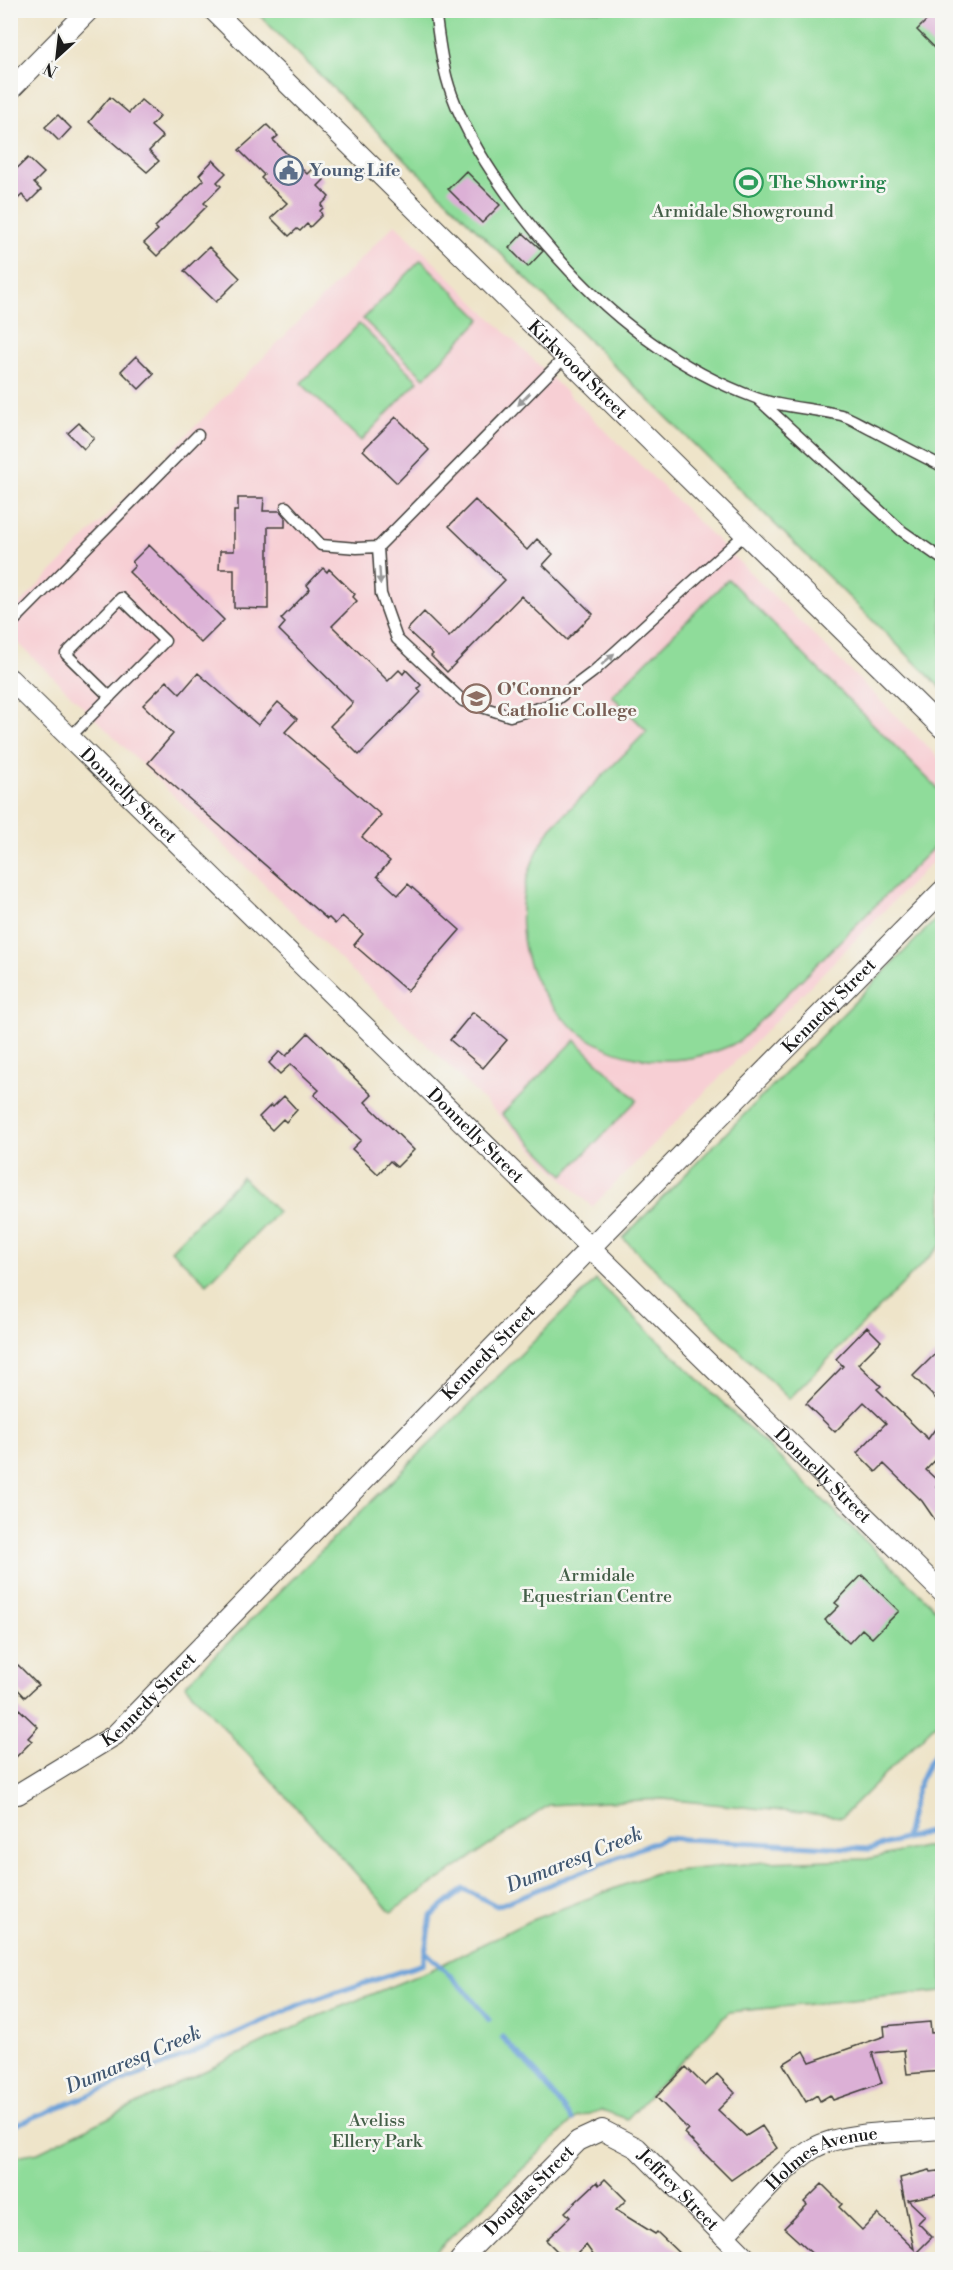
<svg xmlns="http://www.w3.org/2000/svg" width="953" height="2270" viewBox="0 0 953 2270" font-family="'Libre Bodoni',serif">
	<rect width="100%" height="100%" fill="#f6f6f2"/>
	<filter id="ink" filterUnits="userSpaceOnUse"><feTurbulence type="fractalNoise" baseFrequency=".0167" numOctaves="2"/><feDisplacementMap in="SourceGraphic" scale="12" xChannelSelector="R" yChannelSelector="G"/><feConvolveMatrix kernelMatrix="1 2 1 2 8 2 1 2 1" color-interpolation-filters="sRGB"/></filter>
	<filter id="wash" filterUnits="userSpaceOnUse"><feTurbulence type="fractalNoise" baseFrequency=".008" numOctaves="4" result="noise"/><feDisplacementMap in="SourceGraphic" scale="24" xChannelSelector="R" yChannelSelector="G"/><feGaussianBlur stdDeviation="1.35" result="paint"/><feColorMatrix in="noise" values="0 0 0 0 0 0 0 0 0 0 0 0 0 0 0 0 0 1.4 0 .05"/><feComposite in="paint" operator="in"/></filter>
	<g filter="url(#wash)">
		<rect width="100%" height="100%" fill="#eee4c9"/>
		<path fill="#f7cfd4" d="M395 224 942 761V852L592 1207 11 636 10 614Z"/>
		<path fill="#8fdc9a" stroke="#567c5b" stroke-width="1.5" d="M255 11H942V689Z
			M421 260 481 319 424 378 363 319Z
			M359 324 418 381 361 441 301 383Z
			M728 579 942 793V839L740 1041C596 1114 460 962 551 828L647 731 612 696Z
			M942 913V1244L789 1399 623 1238Z
			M575 1040 637 1100 564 1175 502 1114Z
			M242 1177 278 1212 207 1284 171 1250Z
			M596 1280 942 1615V1718L842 1817 663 1799 549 1805 391 1912 185 1685Z
			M923 1847H942V1991L729 2012 627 2119 602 2110 576 2118 428 2259H11V2157L38 2152 318 2016 431 1970 529 1921 655 1873 765 1862 867 1859Z"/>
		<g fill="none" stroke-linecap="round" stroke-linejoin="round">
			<path stroke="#6ba0d8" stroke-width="5" d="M905 1838C912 1805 918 1771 942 1746
				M425 1951 464 1989 489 2020
				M502 2037 539 2076 572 2120
				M10 2127 190 2054 301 2004 423 1964 431 1916 464 1889 497 1906 665 1838 869 1849 942 1828"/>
		</g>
		<g id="blocks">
			<path fill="#dcb0d6" d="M937 10H942V55L917 30Z
				M110 97 129 113 141 100 160 116 151 126 163 137 149 151 159 161 147 172 89 122Z
				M58 115 71 128 59 141 45 127Z
				M267 125 278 136 273 140 307 174 313 168 324 180 318 186 329 197 321 205 323 208 320 211 322 215 310 227 307 224 300 231 297 229 289 236 271 218 287 203 261 178 264 175 239 150Z
				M28 158 44 173 34 183 41 190 29 202 22 195 10 206V175Z
				M213 160 226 173 217 182 221 186 204 203 207 206 157 256 144 243 158 230 155 227 204 180 199 175Z
				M466 171 500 205 482 223 448 189Z
				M523 233 543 251 528 267 509 248Z
				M209 247 240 278 216 302 184 271Z
				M136 356 154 374 139 389 121 371Z
				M396 417 429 450 397 483 363 450Z
				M79 423 94 438 84 449 68 433Z
				M238 498H264L263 511H280L285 517V527H268V609L234 608V569H219L220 551H234V511H238Z
				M475 500 527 550 537 539 553 554 543 565 593 614 567 640 521 596 447 672 431 656 433 654 407 630 424 612 449 637 505 580 449 526Z
				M149 545 224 620 201 643 129 572 135 566 132 562Z
				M323 568 327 572 329 569 355 594 353 597 357 601 332 626 388 681 399 670 403 674 406 670 421 685 418 688 421 692 359 755 330 726 353 703 279 630 285 623 281 619 310 589 307 585Z
				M198 673 258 725 278 702 297 719 285 732 381 815 362 837 390 861 377 876 398 895 408 884 460 930 407 991 354 945 363 934 342 916 335 924 329 918 327 919 148 763 173 734 143 705 167 681 180 694Z
				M473 1012 507 1040 483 1068 450 1040Z
				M308 1033 372 1095 365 1102 414 1150 397 1167 390 1161 378 1174 352 1149 361 1140 314 1095 319 1090 291 1064 280 1074 269 1063 280 1051 286 1056Z
				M284 1096 297 1110 286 1122 283 1119 272 1130 259 1117 271 1105 273 1107Z
				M867 1327 881 1341 858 1364 881 1386 877 1389 928 1439 942 1419V1453L926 1470 940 1483 936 1487 942 1495V1530L922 1501 884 1464 876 1472 857 1453 886 1423 864 1402 835 1432 806 1404 843 1366 836 1359Z
				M935 1354 942 1362V1405L913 1376Z
				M862 1575 899 1611 872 1638 862 1629 849 1643 825 1620 839 1606 835 1603Z
				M18 1665 38 1685 25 1697 10 1681V1672Z
				M19 1709 38 1727 28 1738 32 1741 10 1763V1718Z
				M930 2022 931 2033 942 2032V2071L907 2074 904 2050 872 2053 882 2083 833 2100 830 2095 820 2101 817 2095 806 2102 783 2064 804 2051 810 2062 885 2036 884 2026Z
				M686 2067 705 2086 717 2074 735 2093 718 2110 746 2136 762 2126 777 2148 731 2180 684 2133 688 2129 656 2097Z
				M930 2170 931 2172 938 2171 939 2173H942V2193L908 2200 925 2216 918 2223 932 2237 910 2259H818L784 2228 807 2205 804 2202 822 2184 842 2204 839 2207 862 2230 878 2214 914 2249 900 2178Z
				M605 2179 626 2200 616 2210 655 2234 657 2232 685 2259H596L586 2245 574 2257 569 2253 564 2258 546 2240 570 2217 565 2212 597 2182 599 2185Z"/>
		</g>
	</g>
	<g filter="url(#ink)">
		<use href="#blocks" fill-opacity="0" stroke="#3c3a36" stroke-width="1.5"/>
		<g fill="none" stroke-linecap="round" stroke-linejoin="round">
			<defs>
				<path id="service" d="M435 10C439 39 442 68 452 95 466 134 488 168 512 201 575 287 655 361 756 398 784 408 813 408 841 415 852 418 863 426 874 431 897 443 920 455 942 466
					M565 357 378 547 381 594 397 639 463 701 510 716 549 705 593 672 745 534
					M759 400 902 531 942 559
					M286 507 321 545 357 548 378 547
					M10 625 198 435
					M70 737 165 641 121 598 66 654 110 697"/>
				<g id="minor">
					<path id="s1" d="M213 10 942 728"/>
					<path d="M10 90 89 10"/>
					<path id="s2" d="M10 679 942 1592"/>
					<path id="s3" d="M18 1794 115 1735 590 1248 942 891"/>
					<path id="s4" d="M724 2236C751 2208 781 2169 814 2148 843 2131 909 2132 942 2129"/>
					<path id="s5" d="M460 2260 578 2141 602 2130 637 2148 748 2260"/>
				</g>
			</defs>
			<use href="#service" stroke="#3c3a36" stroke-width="13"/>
			<use href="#minor" stroke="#3c3a36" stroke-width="22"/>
			<use href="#service" stroke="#fff" stroke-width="10"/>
			<use href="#minor" stroke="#fff" stroke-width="20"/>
		</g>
		<defs><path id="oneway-solid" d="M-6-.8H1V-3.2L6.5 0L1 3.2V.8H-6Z" transform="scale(1.5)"/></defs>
		<g fill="#999">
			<use href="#oneway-solid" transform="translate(524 399) rotate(135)"/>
			<use href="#oneway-solid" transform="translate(380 576) rotate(86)"/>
			<use href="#oneway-solid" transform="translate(608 659) rotate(-42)"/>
		</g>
	</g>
	<defs>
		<symbol id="civic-ring" viewBox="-11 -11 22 22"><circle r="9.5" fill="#f6f6f2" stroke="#5c6f8a" stroke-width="1.5"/><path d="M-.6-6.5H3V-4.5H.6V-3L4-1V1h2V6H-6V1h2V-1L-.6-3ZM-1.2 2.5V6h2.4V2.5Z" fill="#5c6f8a"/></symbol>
		<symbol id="stadium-ring" viewBox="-11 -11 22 22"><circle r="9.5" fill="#f6f6f2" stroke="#2e9e5b" stroke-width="1.5"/><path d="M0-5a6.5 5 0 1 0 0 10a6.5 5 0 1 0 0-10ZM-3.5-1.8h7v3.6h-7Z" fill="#2e9e5b"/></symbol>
		<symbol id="school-ring" viewBox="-11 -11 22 22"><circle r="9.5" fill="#f6f6f2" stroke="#8d6e63" stroke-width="1.5"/><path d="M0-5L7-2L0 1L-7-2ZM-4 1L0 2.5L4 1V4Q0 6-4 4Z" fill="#8d6e63"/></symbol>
	</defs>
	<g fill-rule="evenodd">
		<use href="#civic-ring" x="272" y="154" width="33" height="33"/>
		<use href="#stadium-ring" x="732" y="166" width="33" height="33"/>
		<use href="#school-ring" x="460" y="682" width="33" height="33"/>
	</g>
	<g text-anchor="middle" stroke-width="5" stroke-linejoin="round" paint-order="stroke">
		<g font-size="18" font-weight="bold" fill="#4e5e75" stroke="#f6f6f2" text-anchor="start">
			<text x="309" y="176">Young Life</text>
		</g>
		<g font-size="18" font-weight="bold" fill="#27864d" stroke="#f6f6f2" text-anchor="start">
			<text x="769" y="188">The Showring</text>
		</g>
		<g font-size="18" fill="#445f48" stroke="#f6f6f2">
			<text x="743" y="217">Armidale Showground</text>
			<text x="597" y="1581">Armidale<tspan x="597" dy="21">Equestrian Centre</tspan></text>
			<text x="377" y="2126">Aveliss<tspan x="377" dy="21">Ellery Park</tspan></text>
		</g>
		<g font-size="18" fill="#1c1c1c" stroke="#f6f6f2">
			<text dy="6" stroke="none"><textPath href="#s1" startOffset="512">Kirkwood Street</textPath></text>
			<text dy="6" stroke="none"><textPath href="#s2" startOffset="166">Donnelly Street</textPath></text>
			<text dy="6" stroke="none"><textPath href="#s3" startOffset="1134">Kennedy Street</textPath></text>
			<text dy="6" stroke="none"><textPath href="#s2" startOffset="652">Donnelly Street</textPath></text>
			<text dy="6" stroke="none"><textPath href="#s3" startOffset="648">Kennedy Street</textPath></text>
			<text dy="6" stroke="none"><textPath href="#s2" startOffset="1138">Donnelly Street</textPath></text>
			<text dy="6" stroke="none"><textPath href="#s3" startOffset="162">Kennedy Street</textPath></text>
			<text dy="6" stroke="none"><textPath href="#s4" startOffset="129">Holmes Avenue</textPath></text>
			<text dy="6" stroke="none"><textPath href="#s5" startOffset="98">Douglas Street</textPath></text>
			<text dy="6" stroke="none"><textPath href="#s5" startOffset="292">Jeffrey Street</textPath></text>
		</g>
		<g font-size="18" font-weight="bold" fill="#785e54" stroke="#f6f6f2" text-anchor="start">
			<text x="497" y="695">O'Connor<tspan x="497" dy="21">Catholic College</tspan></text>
		</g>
		<g font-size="20" font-style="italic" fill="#405771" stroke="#f6f6f2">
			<text transform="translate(574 1859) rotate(-22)" y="7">Dumaresq Creek</text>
			<text transform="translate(133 2059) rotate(-23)" y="7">Dumaresq Creek</text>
		</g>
	</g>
	<rect width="953" height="2270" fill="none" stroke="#f6f6f2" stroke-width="36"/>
	<g transform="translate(57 57) rotate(207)" stroke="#f6f6f2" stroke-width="4.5" paint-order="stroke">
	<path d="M0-4.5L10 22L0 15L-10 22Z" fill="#1c1c1c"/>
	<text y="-9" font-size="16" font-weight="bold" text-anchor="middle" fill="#1c1c1c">N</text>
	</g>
</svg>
